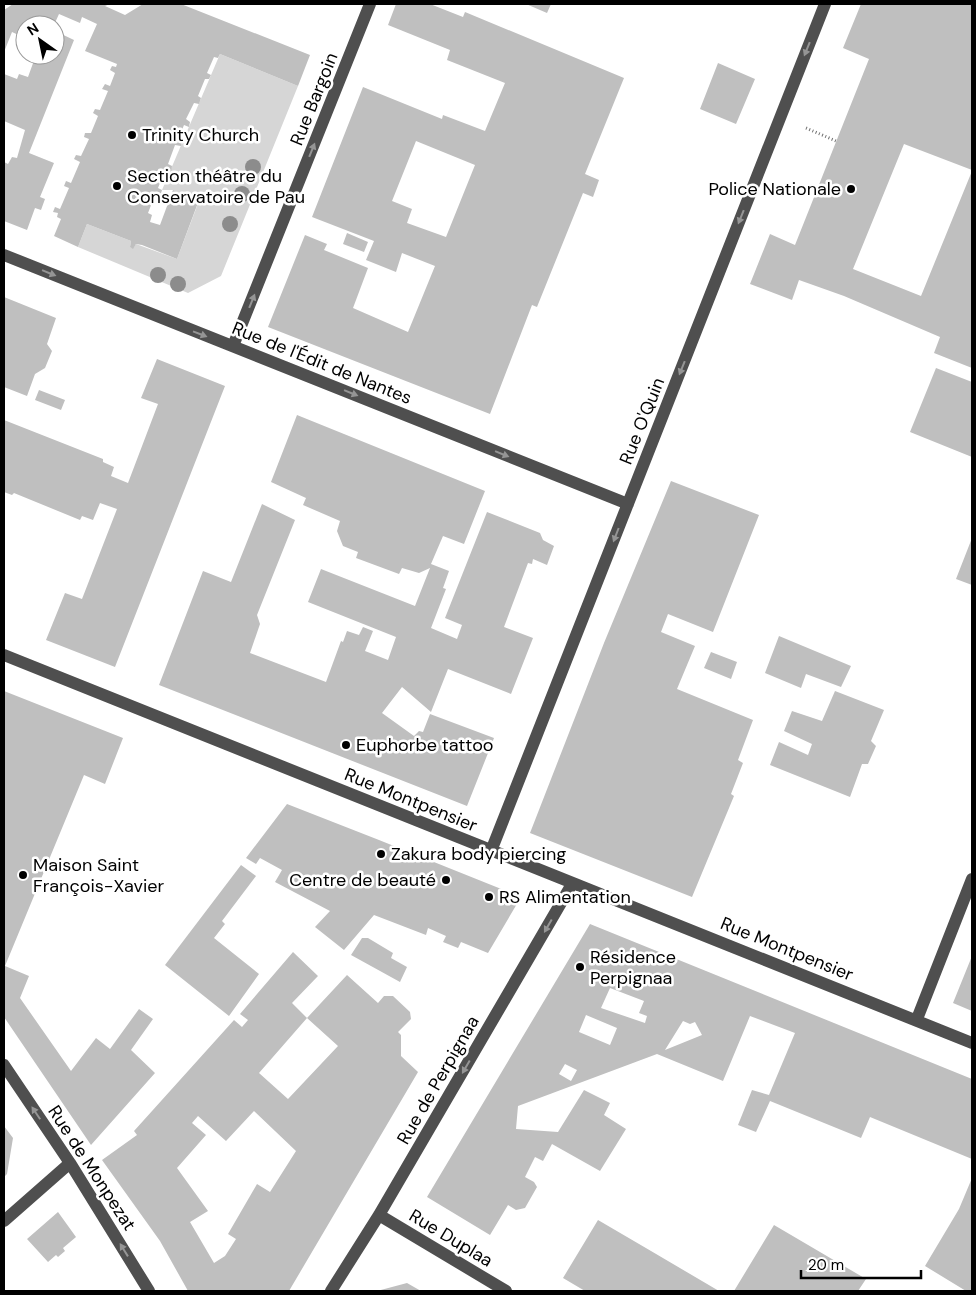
<svg xmlns="http://www.w3.org/2000/svg" width="976" height="1295" viewBox="0 0 976 1295" font-family="'DM Sans',sans-serif">
	<rect width="100%" height="100%" fill="#fff"/>
	<path fill="#d6d6d6" d="M220 54 298 86 221 276 188 293 78 247 87 224 131 241 130 247 133 248 136 244 177 259 199 201 173 190H162Z"/>
	<path fill="#bfbfbf" fill-rule="evenodd" d="M13 4H110L105 6 125 15 143 4H181L310 55 298 86 220 54 218 58 214 57 207 73 211 75 209 79H205L198 96 201 98 199 104 194 103 186 119 190 122 189 127 184 125 179 137 183 139 181 146 175 145 168 164 172 166 171 172 165 170 158 188 162 190 160 197 155 195 148 213 152 215 150 222 160 225 173 190 199 200 177 259 142 245 136 244 133 249 130 247 131 241 87 224 78 247 54 236 61 219 57 217 58 213 53 212 55 207 60 209 69 188 64 186 66 181 71 183 80 162 74 159 76 155 81 156 89 139 84 137 85 133H91L98 116 93 113 95 109 100 110 108 91 102 89 105 84 110 86 115 73 110 70 112 66 116 67 117 64 85 51 97 24 82 17 80 23 59 14 54 25H25V38L12 32 4 52V10Z
		M396 4H430L463 17 465 12 624 78 585 174 599 180 593 197 583 193 537 307 532 305 490 414 268 327 305 235 327 244 324 250 368 268 353 308 408 332 435 266 402 253 396 272 366 260 374 241 312 217 363 87 442 119 443 115 485 131 505 83 447 60 450 50 388 25ZM416 141 475 165 446 237 407 223 412 209 392 201Z
		M526 4H551L547 13Z
		M861 4H972V170L904 144 853 269 921 296 972 171V368L934 353 940 337 844 296 799 280 792 300 750 284 770 234 795 245 869 59 843 48Z
		M55 31 74 40 29 153 54 163 40 197 45 199 41 210 35 208 27 230 4 221V162L8 164 12 157 17 158 25 130 4 121V74L17 79 19 74 28 77 36 55H55Z
		M718 63 755 79 736 124 700 109Z
		M347 233 368 242 364 252 343 244Z
		M4 297 56 318 47 344 52 351 45 368 35 374 27 396 4 387Z
		M157 359 225 386 115 667 46 640 65 593 82 599 117 509 100 503 93 520 82 516 80 520 14 493 12 495 4 492V420L103 459V462L114 467 111 476 128 483 158 404 141 398Z
		M936 368 972 382V457L910 432Z
		M39 390 65 400 61 410 35 400Z
		M297 415 485 491 464 544 443 536 431 564 449 571 443 588 446 589 431 628 457 639 462 625 445 618 487 512 540 533 543 540 554 546 547 565 533 559 532 564 528 563 504 627 533 638 511 694 448 669 431 712 402 687 382 713 414 736 419 731 423 732 430 714 494 738 467 806 159 685 203 571 231 582 262 504 295 520 257 615 260 624 250 653 326 682 341 641 343 642 347 631 359 635 363 627 373 631 365 651 388 660 396 637 308 602 321 569 415 606 430 568 419 573 402 568 399 574 356 558 358 552 343 546 337 531 340 521 303 505 306 498 271 482Z
		M671 481 759 515 713 632 668 614 661 632 695 646 677 689 753 720 738 760 743 763 731 794 734 796 692 897 530 833 604 643Z
		M972 538V585L956 579Z
		M779 636 851 666 841 687 806 674 801 688 765 673Z
		M711 652 737 662 731 679 704 668Z
		M4 691 123 738 105 784 84 775 5 966 29 976 20 998 71 1071 96 1038 110 1049 139 1009 153 1019 131 1050 155 1073 91 1145 4 1017Z
		M835 691 884 710 871 741 876 746 868 764H862L850 797 770 765 779 742 808 755 812 744 784 731 792 711 822 721Z
		M287 804 379 840 521 897 488 953 461 942 458 948 443 942 446 936 428 928 426 935 374 915 344 950 315 927 330 911 275 882 282 870 260 858 256 864 246 858Z
		M241 865 256 876 222 921 225 924 214 938 259 974 229 1016 165 965Z
		M590 924 972 1079V1159L870 1117 861 1138 770 1101 756 1132 738 1125 752 1090 769 1095 795 1033 750 1016 723 1081 657 1054 518 1106 516 1129 558 1132 584 1090 610 1103 604 1115 626 1129 600 1171 552 1144 543 1161 535 1157 525 1177 534 1182 537 1187 525 1208 516 1210 508 1205 490 1235 427 1197ZM610 988 644 1001 639 1013 647 1016 645 1023 601 1008ZM586 1015 617 1028 610 1045 579 1032ZM683 1021 690 1024 695 1022 702 1035 665 1050ZM565 1064 577 1070 571 1081 559 1074Z
		M362 938H368L393 953 391 958 407 967 400 982 351 955Z
		M293 952 318 976 292 1003 307 1018 259 1073 288 1099 338 1046 307 1018 347 975 378 1003 384 996H393L410 1012 411 1019 398 1032 401 1035V1056L418 1072 289 1291H188L160 1241 102 1160 137 1135 134 1131 234 1020 242 1027 248 1020 240 1014ZM254 1111 296 1151 270 1192 257 1184 228 1234 236 1239 225 1256 214 1263 190 1222 208 1211 177 1168 206 1135 192 1123 198 1116 226 1141Z
		M972 956V1011L953 1003Z
		M4 1126 13 1138 7 1174 4 1177Z
		M972 1178V1291H966L925 1266 959 1209Z
		M58 1212 76 1237 63 1248 65 1251 58 1257 56 1255 48 1262 27 1239Z
		M598 1220 651 1251 719 1291H585L563 1278Z
		M774 1225 866 1279 858 1291H734Z
		M407 1283 421 1291H377Z"/>
	<g fill="none" stroke-linecap="round" stroke-linejoin="round">
		<path stroke="#717171" stroke-width="3" stroke-dasharray="1 2.5" stroke-linecap="butt" d="M806 128 836 141"/>
		<path stroke="#4f4f4f" stroke-width="12" d="M4 255 628 504
			M233 346 370 4
			M4 655 972 1043
			M491 851 825 4
			M917 1019 972 879
			M4 1065 70 1163 149 1291
			M379 1215 506 1291
			M4 1221 70 1163
			M331 1291 379 1215 572 884"/>
	</g>
	<g fill="#8c8c8c">
		<circle cx="253" cy="167" r="8"/>
		<circle cx="242" cy="194" r="8"/>
		<circle cx="230" cy="224" r="8"/>
		<circle cx="158" cy="275" r="8"/>
		<circle cx="178" cy="284" r="8"/>
	</g>
	<defs><path id="oneway-solid" d="M-6-.8H1V-3.2L6.5 0L1 3.2V.8H-6Z" transform="scale(1.25)"/></defs>
	<g fill="#959595">
		<use href="#oneway-solid" transform="translate(807 49) rotate(112)"/>
		<use href="#oneway-solid" transform="translate(312 150) rotate(-68)"/>
		<use href="#oneway-solid" transform="translate(741 217) rotate(112)"/>
		<use href="#oneway-solid" transform="translate(49 273) rotate(22)"/>
		<use href="#oneway-solid" transform="translate(252 301) rotate(-68)"/>
		<use href="#oneway-solid" transform="translate(200 334) rotate(21)"/>
		<use href="#oneway-solid" transform="translate(682 368) rotate(112)"/>
		<use href="#oneway-solid" transform="translate(351 393) rotate(22)"/>
		<use href="#oneway-solid" transform="translate(502 454) rotate(22)"/>
		<use href="#oneway-solid" transform="translate(616 535) rotate(111)"/>
		<use href="#oneway-solid" transform="translate(548 926) rotate(120)"/>
		<use href="#oneway-solid" transform="translate(466 1067) rotate(120)"/>
		<use href="#oneway-solid" transform="translate(36 1113) rotate(-124)"/>
		<use href="#oneway-solid" transform="translate(124 1250) rotate(-122)"/>
	</g>
	<g fill="#000" stroke="#fff" stroke-width="2">
		<circle cx="132" cy="135" r="5"/>
		<circle cx="117" cy="186" r="5"/>
		<circle cx="851" cy="189" r="5"/>
		<circle cx="346" cy="745" r="5"/>
		<circle cx="381" cy="854" r="5"/>
		<circle cx="23" cy="875" r="5"/>
		<circle cx="446" cy="880" r="5"/>
		<circle cx="489" cy="897" r="5"/>
		<circle cx="580" cy="967" r="5"/>
	</g>
	<g text-anchor="middle" stroke-width="5" stroke-linejoin="round" paint-order="stroke">
		<g font-size="18" fill="#000" stroke="#fff">
			<text transform="translate(314 99) rotate(-68)" y="6">Rue Bargoin</text>
			<text transform="translate(322 363) rotate(22)" y="6">Rue de l'Édit de Nantes</text>
			<text transform="translate(642 421) rotate(-68)" y="6">Rue O'Quin</text>
			<text transform="translate(411 800) rotate(22)" y="6">Rue Montpensier</text>
			<text transform="translate(787 949) rotate(22)" y="6">Rue Montpensier</text>
			<text transform="translate(438 1080) rotate(-60)" y="6">Rue de Perpignaa</text>
			<text transform="translate(92 1168) rotate(57)" y="6">Rue de Monpezat</text>
			<text transform="translate(451 1238) rotate(31)" y="6">Rue Duplaa</text>
		</g>
		<g font-size="18" fill="#000" stroke="#fff" text-anchor="start">
			<text x="142" y="141">Trinity Church</text>
			<text x="127" y="182">Section théâtre du<tspan x="127" dy="21">Conservatoire de Pau</tspan></text>
			<text x="841" y="195" text-anchor="end">Police Nationale</text>
			<text x="356" y="751">Euphorbe tattoo</text>
			<text x="391" y="860">Zakura body piercing</text>
			<text x="33" y="871">Maison Saint<tspan x="33" dy="21">François-Xavier</tspan></text>
			<text x="436" y="886" text-anchor="end">Centre de beauté</text>
			<text x="499" y="903">RS Alimentation</text>
			<text x="590" y="963">Résidence<tspan x="590" dy="21">Perpignaa</tspan></text>
		</g>
	</g>
	<rect width="976" height="1295" fill="none" stroke="#000000" stroke-width="10"/>
	<g transform="translate(40 40) rotate(327)"><circle r="24" fill="#ffffff" stroke="#999999"/>
	<path d="M0-4L9 19L0 12L-9 19Z" fill="#000000"/>
	<text y="-8" font-size="14" font-weight="bold" text-anchor="middle" fill="#000000">N</text>
	</g>
	<path d="M801 1270v8h120v-8" fill="none" stroke="#000000" stroke-width="2.5"/>
	<text x="808" y="1270" font-size="15" fill="#000000" stroke="#ffffff" stroke-width="4" paint-order="stroke">20 m</text>
</svg>
